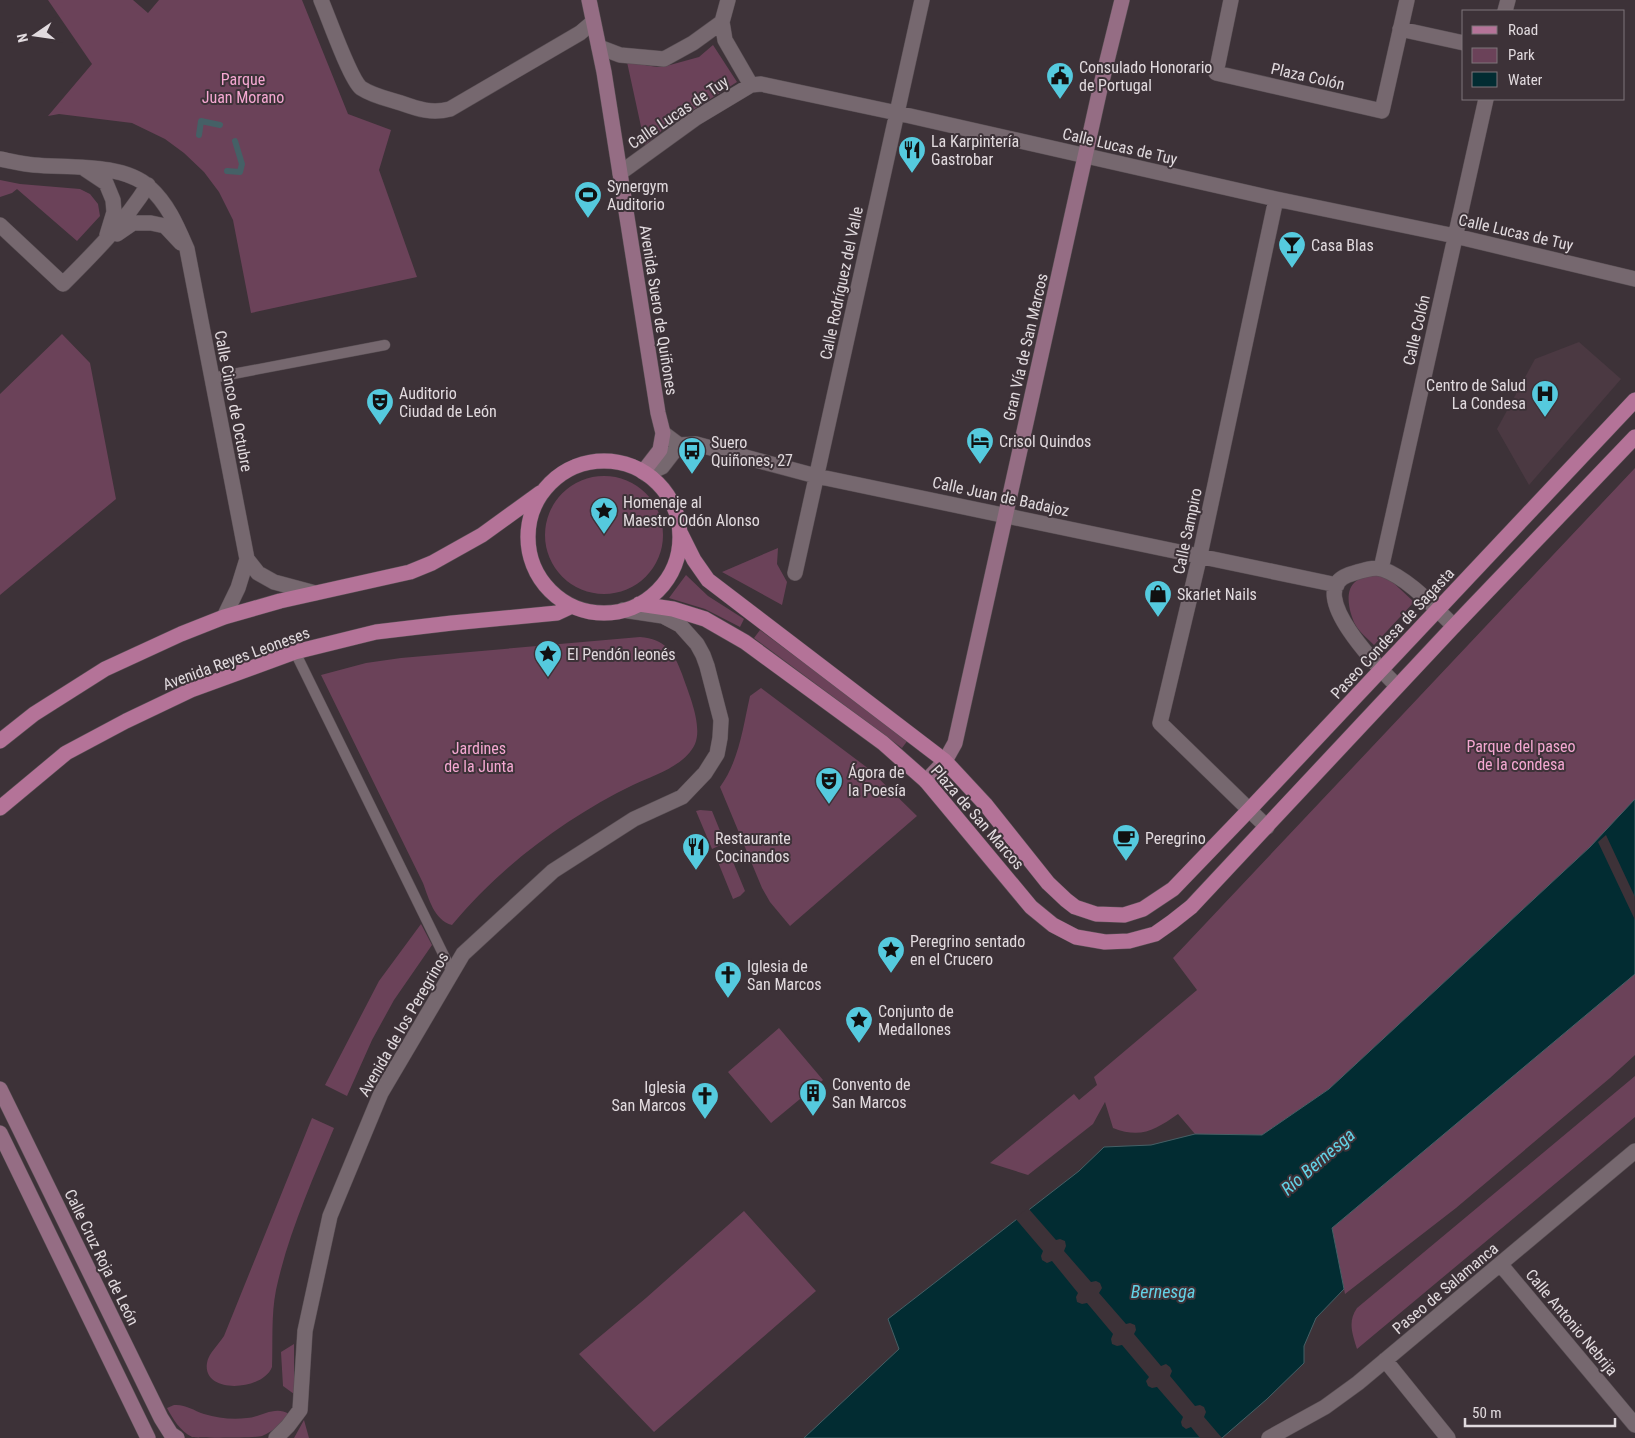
<svg xmlns="http://www.w3.org/2000/svg" width="1635" height="1438" viewBox="0 0 1635 1438" font-family="'Roboto Condensed',sans-serif">
	<rect width="100%" height="100%" fill="#3d3238"/>
	<path fill="#4b3942" d="M1579 342 1621 379 1529 485 1497 429 1535 359Z"/>
	<path fill="#6b4259" d="M48 0H133L148 13 159 0H302L348 114 391 130 379 170 417 277 251 313 233 220 219 192 204 172 184 153 165 139 132 123 59 114 48 116 92 64Z
		M713 45 737 82 665 128 645 145 627 62 657 67 670 65 699 57Z
		M0 180 20 184 80 189 90 194 98 204 100 216 77 241 17 189 12 193 0 197Z
		M62 334 90 363 116 499 0 595V394Z
		M1635 468V805L1329 1089 1262 1135 1195 1134 1178 1114C1155 1130 1141 1139 1113 1128L1105 1102 1093 1124 1028 1175 990 1163 1074 1094 1079 1100 1097 1085 1094 1077 1197 990 1173 958Z
		M545 535a59 59 0 1 1 118 0a59 59 0 1 1-118 0Z
		M778 548 777 564 787 582 782 605 722 572Z
		M686 575 708 596 744 619 740 627 705 609 669 598Z
		M1376 575H1385L1414 602 1374 645C1368 639 1359 632 1355 624 1350 614 1344 593 1354 583 1359 577 1369 576 1376 575Z
		M760 630 908 740 902 748 754 638Z
		M640 637C665 639 674 652 682 674 688 692 703 725 695 744 685 766 654 775 633 785 565 818 500 867 452 925 434 920 429 899 423 883L321 675 366 663 401 658Z
		M761 688 869 769 917 816 790 926 770 902 762 888 720 787C739 761 743 727 750 696Z
		M700 810 712 811 725 843 712 849 696 811Z
		M731 857 745 891 740 896 733 899 718 862Z
		M421 924 432 945 394 1000 372 1040 347 1096 325 1085 379 981Z
		M1635 974V1055L1610 1078 1456 1208 1345 1294 1332 1228Z
		M779 1028 823 1080 771 1123 728 1072Z
		M1635 1076V1117L1357 1349C1353 1335 1347 1322 1357 1308Z
		M312 1118 334 1128C312 1181 288 1234 276 1290 271 1315 273 1342 272 1367 263 1391 202 1395 207 1363 208 1354 219 1344 224 1336Z
		M744 1211 816 1291 654 1432 579 1354 646 1298Z
		M294 1344V1394L283 1386 281 1352Z
		M174 1405C185 1404 193 1410 204 1414 218 1418 232 1420 247 1418 261 1417 275 1405 289 1414 281 1424 274 1431 262 1436 256 1438 198 1438 192 1437 180 1431 173 1419 167 1408Z
		M304 1420 309 1438H294Z"/>
	<path fill="#022c32" stroke="#456066" d="M1635 799V974L1332 1228 1344 1289 1316 1318 1304 1346V1363L1267 1399 1222 1438H804L899 1349 888 1319 1079 1171 1104 1147 1151 1145 1195 1134 1262 1135 1329 1089 1590 847Z"/>
	<path fill="#3d3238" d="M1606 835 1635 897V920L1598 842Z
		M1028 1208 1056 1240 1060 1239 1065 1241 1066 1246 1064 1251 1091 1282 1096 1281 1100 1283 1102 1288 1099 1293 1126 1324 1130 1323 1135 1325 1136 1330 1134 1334 1161 1366 1166 1364 1170 1367 1172 1371 1170 1376 1195 1406 1200 1405 1204 1407 1206 1412 1204 1417 1222 1438H1200L1191 1427 1186 1429 1182 1426 1181 1422 1183 1417 1157 1387 1152 1388 1148 1386 1146 1381 1149 1377 1122 1345 1117 1346 1112 1344 1111 1339 1113 1334 1087 1303 1082 1304 1077 1302 1076 1297 1078 1293 1052 1261 1047 1263 1042 1260 1041 1256 1043 1251 1015 1218Z"/>
	<g fill="none" stroke-linecap="round" stroke-linejoin="round">
		<path stroke="#456066" stroke-width="6" d="M199 135 201 121 220 125
			M227 171 240 172 242 164 235 141"/>
		<defs>
			<path id="lane" d="M212 378 385 345
				M295 652 452 972"/>
			<path id="street" d="M321 0C328 16 350 79 361 88 373 96 388 99 401 103 418 109 432 114 450 109L580 33 593 22
				M1231 0 1216 73 1382 111 1407 0
				M1505 11 1508 0
				M722 22 725 40 751 85
				M1400 29 1464 43
				M599 47 620 55 664 59 693 43 722 22 728 0
				M0 159C11 161 23 164 34 165 68 168 123 163 149 187 168 204 177 226 187 249L247 559 258 573 274 582 315 593
				M85 169 106 183 113 200 114 212 107 235
				M620 173 696 118 751 85 761 84 897 113 1276 199 1455 236 1635 279
				M0 225 63 284C94 253 124 223 148 185
				M117 234 133 223H151L165 226 181 243
				M663 433 679 445 696 444 816 476 1337 585
				M646 474 662 467 679 445
				M1381 569 1486 99
				M795 573 922 0
				M224 617 238 588 247 559
				M1397 686C1381 670 1303 592 1348 575 1358 572 1372 566 1382 569 1408 578 1434 607 1454 626
				M1267 827 1160 723 1200 555 1276 199
				M1501 1265 1635 1425
				M1385 1360 1448 1438
				M276 1438 288 1426 300 1410 305 1331 330 1216 381 1093 463 954 553 871 634 819 682 797 705 773 717 754 720 738 721 720 707 666 703 655 697 644 680 625 663 616 623 610
				M1269 1438 1325 1407 1358 1383 1635 1151"/>
			<path id="secondary" d="M589 0 604 72 658 413 663 433 660 450 643 472
				M926 781 945 761 955 743 1100 89 1122 0
				M0 1089 161 1418 171 1434 177 1438
				M0 1133 148 1438"/>
			<path id="primary" d="M528 537a76 76 0 1 1 152 0a76 76 0 1 1-152 0Z
				M681 534 694 560 708 580 945 761 985 804 1048 883 1066 900 1075 907 1096 914 1124 915 1143 909 1173 889 1250 809 1635 400
				M639 604 673 609 705 619 745 642 883 743 926 781 1031 907 1053 925 1076 937 1105 942 1129 941 1155 934 1172 922 1191 907 1454 626 1635 437
				M0 741 34 714 105 669 181 634 224 617 280 601 410 572 432 563 482 535 540 493
				M0 808 66 753 126 721 191 690 295 652 376 632 452 623 557 613 572 606"/>
		</defs>
		<use href="#lane" stroke="#594f54" stroke-width="11"/>
		<use href="#street" stroke="#594f54" stroke-width="16"/>
		<use href="#secondary" stroke="#594f54" stroke-width="16"/>
		<use href="#primary" stroke="#594f54" stroke-width="16"/>
		<use href="#lane" stroke="#76686f" stroke-width="10"/>
		<use href="#street" stroke="#76686f" stroke-width="15"/>
		<use href="#secondary" stroke="#956d84" stroke-width="15"/>
		<use href="#primary" stroke="#b47398" stroke-width="15"/>
	</g>
	<defs>
		<symbol id="civic-pin" viewBox="-11 -11 22 30"><path d="M0 17L-7.5 6A9.5 9.5 0 1 1 7.5 6Z" fill="#55cade" stroke="#3d3238"/><path d="M-.6-6.5H3V-4.5H.6V-3L4-1V1h2V6H-6V1h2V-1L-.6-3ZM-1.2 2.5V6h2.4V2.5Z" fill="#111"/></symbol>
		<symbol id="restaurant-pin" viewBox="-11 -11 22 30"><path d="M0 17L-7.5 6A9.5 9.5 0 1 1 7.5 6Z" fill="#55cade" stroke="#3d3238"/><path d="M-5-6h1v4h1v-4h1v4h1v-4h1v5L-1.5 .5V6h-2V.5L-5-1ZM5-6V6H3V1.5H1.5Q1.5-4 5-6Z" fill="#111"/></symbol>
		<symbol id="stadium-pin" viewBox="-11 -11 22 30"><path d="M0 17L-7.5 6A9.5 9.5 0 1 1 7.5 6Z" fill="#55cade" stroke="#3d3238"/><path d="M0-5a6.5 5 0 1 0 0 10a6.5 5 0 1 0 0-10ZM-3.5-1.8h7v3.6h-7Z" fill="#111"/></symbol>
		<symbol id="bar-pin" viewBox="-11 -11 22 30"><path d="M0 17L-7.5 6A9.5 9.5 0 1 1 7.5 6Z" fill="#55cade" stroke="#3d3238"/><path d="M-6-5H6L.8 .8V4.5H3.5V6h-7V4.5H-.8V.8Z" fill="#111"/></symbol>
		<symbol id="hospital-pin" viewBox="-11 -11 22 30"><path d="M0 17L-7.5 6A9.5 9.5 0 1 1 7.5 6Z" fill="#55cade" stroke="#3d3238"/><path d="M-5-5h3v3.5h4V-5h3V5h-3V1.5h-4V5h-3Z" fill="#111"/></symbol>
		<symbol id="theatre-pin" viewBox="-11 -11 22 30"><path d="M0 17L-7.5 6A9.5 9.5 0 1 1 7.5 6Z" fill="#55cade" stroke="#3d3238"/><path d="M-5-5.5Q0-4 5-5.5V0Q5 5 0 6Q-5 5-5 0ZM-3.3-2.5H-1v1.5H-3.3ZM1-2.5H3.3v1.5H1ZM-2.8 1Q0 5.5 2.8 1Z" fill="#111"/></symbol>
		<symbol id="hotel-pin" viewBox="-11 -11 22 30"><path d="M0 17L-7.5 6A9.5 9.5 0 1 1 7.5 6Z" fill="#55cade" stroke="#3d3238"/><path d="M-6-4.5h1.5V1H6V5H4.5V3h-9V5H-6ZM-4 0a1.8 1.8 0 1 1 3.6 0ZM.5 0V-2.5h3Q6-2.5 6 0Z" fill="#111"/></symbol>
		<symbol id="bus-pin" viewBox="-11 -11 22 30"><path d="M0 17L-7.5 6A9.5 9.5 0 1 1 7.5 6Z" fill="#55cade" stroke="#3d3238"/><path d="M-5-6H5V4H4V6H2V4H-2V6H-4V4H-5ZM-3.5-4V0h7V-4ZM-3.5 1.2v1.5H-2V1.2ZM2 1.2v1.5H3.5V1.2Z" fill="#111"/></symbol>
		<symbol id="sight-pin" viewBox="-11 -11 22 30"><path d="M0 17L-7.5 6A9.5 9.5 0 1 1 7.5 6Z" fill="#55cade" stroke="#3d3238"/><path d="M0-6L1.8-2.2L6-1.7L2.9 1.2L3.7 5.4L0 3.3L-3.7 5.4L-2.9 1.2L-6-1.7L-1.8-2.2Z" fill="#111"/></symbol>
		<symbol id="shop-pin" viewBox="-11 -11 22 30"><path d="M0 17L-7.5 6A9.5 9.5 0 1 1 7.5 6Z" fill="#55cade" stroke="#3d3238"/><path d="M-5-2.5h2.3a2.7 3.5 0 0 1 5.4 0H5L5.5 6h-11ZM-1.5-2.5h3a1.5 2.3 0 0 0-3 0Z" fill="#111"/></symbol>
		<symbol id="cafe-pin" viewBox="-11 -11 22 30"><path d="M0 17L-7.5 6A9.5 9.5 0 1 1 7.5 6Z" fill="#55cade" stroke="#3d3238"/><path d="M-5.5-4.5H6V0H3Q3 3.5 0 3.5H-2.5Q-5.5 3.5-5.5 0ZM3-3.2v2h1.7v-2ZM-6 4.5H4V6H-6Z" fill="#111"/></symbol>
		<symbol id="church-pin" viewBox="-11 -11 22 30"><path d="M0 17L-7.5 6A9.5 9.5 0 1 1 7.5 6Z" fill="#55cade" stroke="#3d3238"/><path d="M-1.2-6h2.4v3.5h3.3v2.4h-3.3V6h-2.4V-.1h-3.3v-2.4h3.3Z" fill="#111"/></symbol>
		<symbol id="building-pin" viewBox="-11 -11 22 30"><path d="M0 17L-7.5 6A9.5 9.5 0 1 1 7.5 6Z" fill="#55cade" stroke="#3d3238"/><path d="M-4-6H4V6H1V3H-1V6H-4ZM-2.5-4.3h1.7v1.8h-1.7ZM.8-4.3h1.7v1.8H.8ZM-2.5-1h1.7V.8h-1.7ZM.8-1h1.7V.8H.8Z" fill="#111"/></symbol>
	</defs>
	<g fill-rule="evenodd">
		<use href="#civic-pin" x="1044" y="60" width="32" height="43"/>
		<use href="#restaurant-pin" x="896" y="134" width="32" height="43"/>
		<use href="#stadium-pin" x="572" y="179" width="32" height="43"/>
		<use href="#bar-pin" x="1276" y="229" width="32" height="43"/>
		<use href="#hospital-pin" x="1529" y="378" width="32" height="43"/>
		<use href="#theatre-pin" x="364" y="386" width="32" height="43"/>
		<use href="#hotel-pin" x="964" y="425" width="32" height="43"/>
		<use href="#bus-pin" x="676" y="435" width="32" height="43"/>
		<use href="#sight-pin" x="588" y="495" width="32" height="43"/>
		<use href="#shop-pin" x="1142" y="578" width="32" height="43"/>
		<use href="#sight-pin" x="532" y="638" width="32" height="43"/>
		<use href="#theatre-pin" x="813" y="765" width="32" height="43"/>
		<use href="#cafe-pin" x="1110" y="822" width="32" height="43"/>
		<use href="#restaurant-pin" x="680" y="831" width="32" height="43"/>
		<use href="#sight-pin" x="875" y="934" width="32" height="43"/>
		<use href="#church-pin" x="712" y="959" width="32" height="43"/>
		<use href="#sight-pin" x="843" y="1004" width="32" height="43"/>
		<use href="#building-pin" x="797" y="1077" width="32" height="43"/>
		<use href="#church-pin" x="689" y="1080" width="32" height="43"/>
	</g>
	<g text-anchor="middle" stroke-width="4" stroke-linejoin="round" paint-order="stroke">
		<g font-size="16" fill="#e1dade" stroke="#3d3238" text-anchor="start">
			<text x="1079" y="73">Consulado Honorario<tspan x="1079" dy="18">de Portugal</tspan></text>
			<text x="931" y="147">La Karpintería<tspan x="931" dy="18">Gastrobar</tspan></text>
			<text x="607" y="192">Synergym<tspan x="607" dy="18">Auditorio</tspan></text>
			<text x="1311" y="251">Casa Blas</text>
			<text x="1526" y="391" text-anchor="end">Centro de Salud<tspan x="1526" dy="18">La Condesa</tspan></text>
			<text x="399" y="399">Auditorio<tspan x="399" dy="18">Ciudad de León</tspan></text>
			<text x="999" y="447">Crisol Quindos</text>
			<text x="711" y="448">Suero<tspan x="711" dy="18">Quiñones, 27</tspan></text>
			<text x="623" y="508">Homenaje al<tspan x="623" dy="18">Maestro Odón Alonso</tspan></text>
			<text x="1177" y="600">Skarlet Nails</text>
			<text x="567" y="660">El Pendón leonés</text>
			<text x="848" y="778">Ágora de<tspan x="848" dy="18">la Poesía</tspan></text>
			<text x="715" y="844">Restaurante<tspan x="715" dy="18">Cocinandos</tspan></text>
			<text x="1145" y="844">Peregrino</text>
			<text x="910" y="947">Peregrino sentado<tspan x="910" dy="18">en el Crucero</tspan></text>
			<text x="747" y="972">Iglesia de<tspan x="747" dy="18">San Marcos</tspan></text>
			<text x="878" y="1017">Conjunto de<tspan x="878" dy="18">Medallones</tspan></text>
			<text x="832" y="1090">Convento de<tspan x="832" dy="18">San Marcos</tspan></text>
			<text x="686" y="1093" text-anchor="end">Iglesia<tspan x="686" dy="18">San Marcos</tspan></text>
		</g>
		<g font-size="16" fill="#e1dade" stroke="#3d3238">
			<text transform="translate(1308 76) rotate(13)" y="6">Plaza Colón</text>
			<text transform="translate(678 112) rotate(-34)" y="6">Calle Lucas de Tuy</text>
			<text transform="translate(1120 146) rotate(13)" y="6">Calle Lucas de Tuy</text>
			<text transform="translate(1516 232) rotate(13)" y="6">Calle Lucas de Tuy</text>
			<text transform="translate(841 283) rotate(-78)" y="6">Calle Rodríguez del Valle</text>
			<text transform="translate(659 310) rotate(81)" y="6">Avenida Suero de Quiñones</text>
			<text transform="translate(1416 330) rotate(-77)" y="6">Calle Colón</text>
			<text transform="translate(1025 347) rotate(-77)" y="6">Gran Vía de San Marcos</text>
			<text transform="translate(234 401) rotate(79)" y="6">Calle Cinco de Octubre</text>
			<text transform="translate(1001 496) rotate(12)" y="6">Calle Juan de Badajoz</text>
			<text transform="translate(1187 531) rotate(-78)" y="6">Calle Sampiro</text>
			<text transform="translate(1392 633) rotate(-47)" y="6">Paseo Condesa de Sagasta</text>
			<text transform="translate(236 658) rotate(-20)" y="6">Avenida Reyes Leoneses</text>
			<text transform="translate(978 817) rotate(49)" y="6">Plaza de San Marcos</text>
			<text transform="translate(403 1024) rotate(-60)" y="6">Avenida de los Peregrinos</text>
			<text transform="translate(102 1257) rotate(64)" y="6">Calle Cruz Roja de León</text>
			<text transform="translate(1445 1288) rotate(-40)" y="6">Paseo de Salamanca</text>
			<text transform="translate(1572 1322) rotate(50)" y="6">Calle Antonio Nebrija</text>
		</g>
		<g font-size="16" fill="#f5a8d2" stroke="#3d3238">
			<text x="243" y="85">Parque<tspan x="243" dy="18">Juan Morano</tspan></text>
			<text x="1521" y="752">Parque del paseo<tspan x="1521" dy="18">de la condesa</tspan></text>
			<text x="479" y="754">Jardines<tspan x="479" dy="18">de la Junta</tspan></text>
		</g>
		<g font-size="18" font-style="italic" fill="#63d3e7" stroke="#3d3238">
			<text transform="translate(1318 1162) rotate(-41)" y="6">Río Bernesga</text>
			<text x="1163" y="1298">Bernesga</text>
		</g>
	</g>
	<rect x="1462" y="10" width="162" height="90" fill="#3d3238" stroke="#7f757a"/>
	<rect x="1472" y="26" width="25" height="8" fill="#b47398" stroke="#7f757a"/>
	<text x="1508" y="35" font-size="15" fill="#e1dade">Road</text>
	<rect x="1472" y="48" width="25" height="15" fill="#6b4259" stroke="#7f757a"/>
	<text x="1508" y="60" font-size="15" fill="#e1dade">Park</text>
	<rect x="1472" y="72" width="25" height="15" fill="#022c32" stroke="#7f757a"/>
	<text x="1508" y="85" font-size="15" fill="#e1dade">Water</text>
	<g transform="translate(35 35) rotate(257)" stroke="#3d3238" stroke-width="4" paint-order="stroke">
	<path d="M0-4L9 19L0 12L-9 19Z" fill="#e1dade"/>
	<text y="-8" font-size="14" font-weight="bold" text-anchor="middle" fill="#e1dade">N</text>
	</g>
	<path d="M1465 1418v8h150v-8" fill="none" stroke="#e1dade" stroke-width="2.5"/>
	<text x="1472" y="1418" font-size="15" fill="#e1dade" stroke="#3d3238" stroke-width="4" paint-order="stroke">50 m</text>
</svg>
